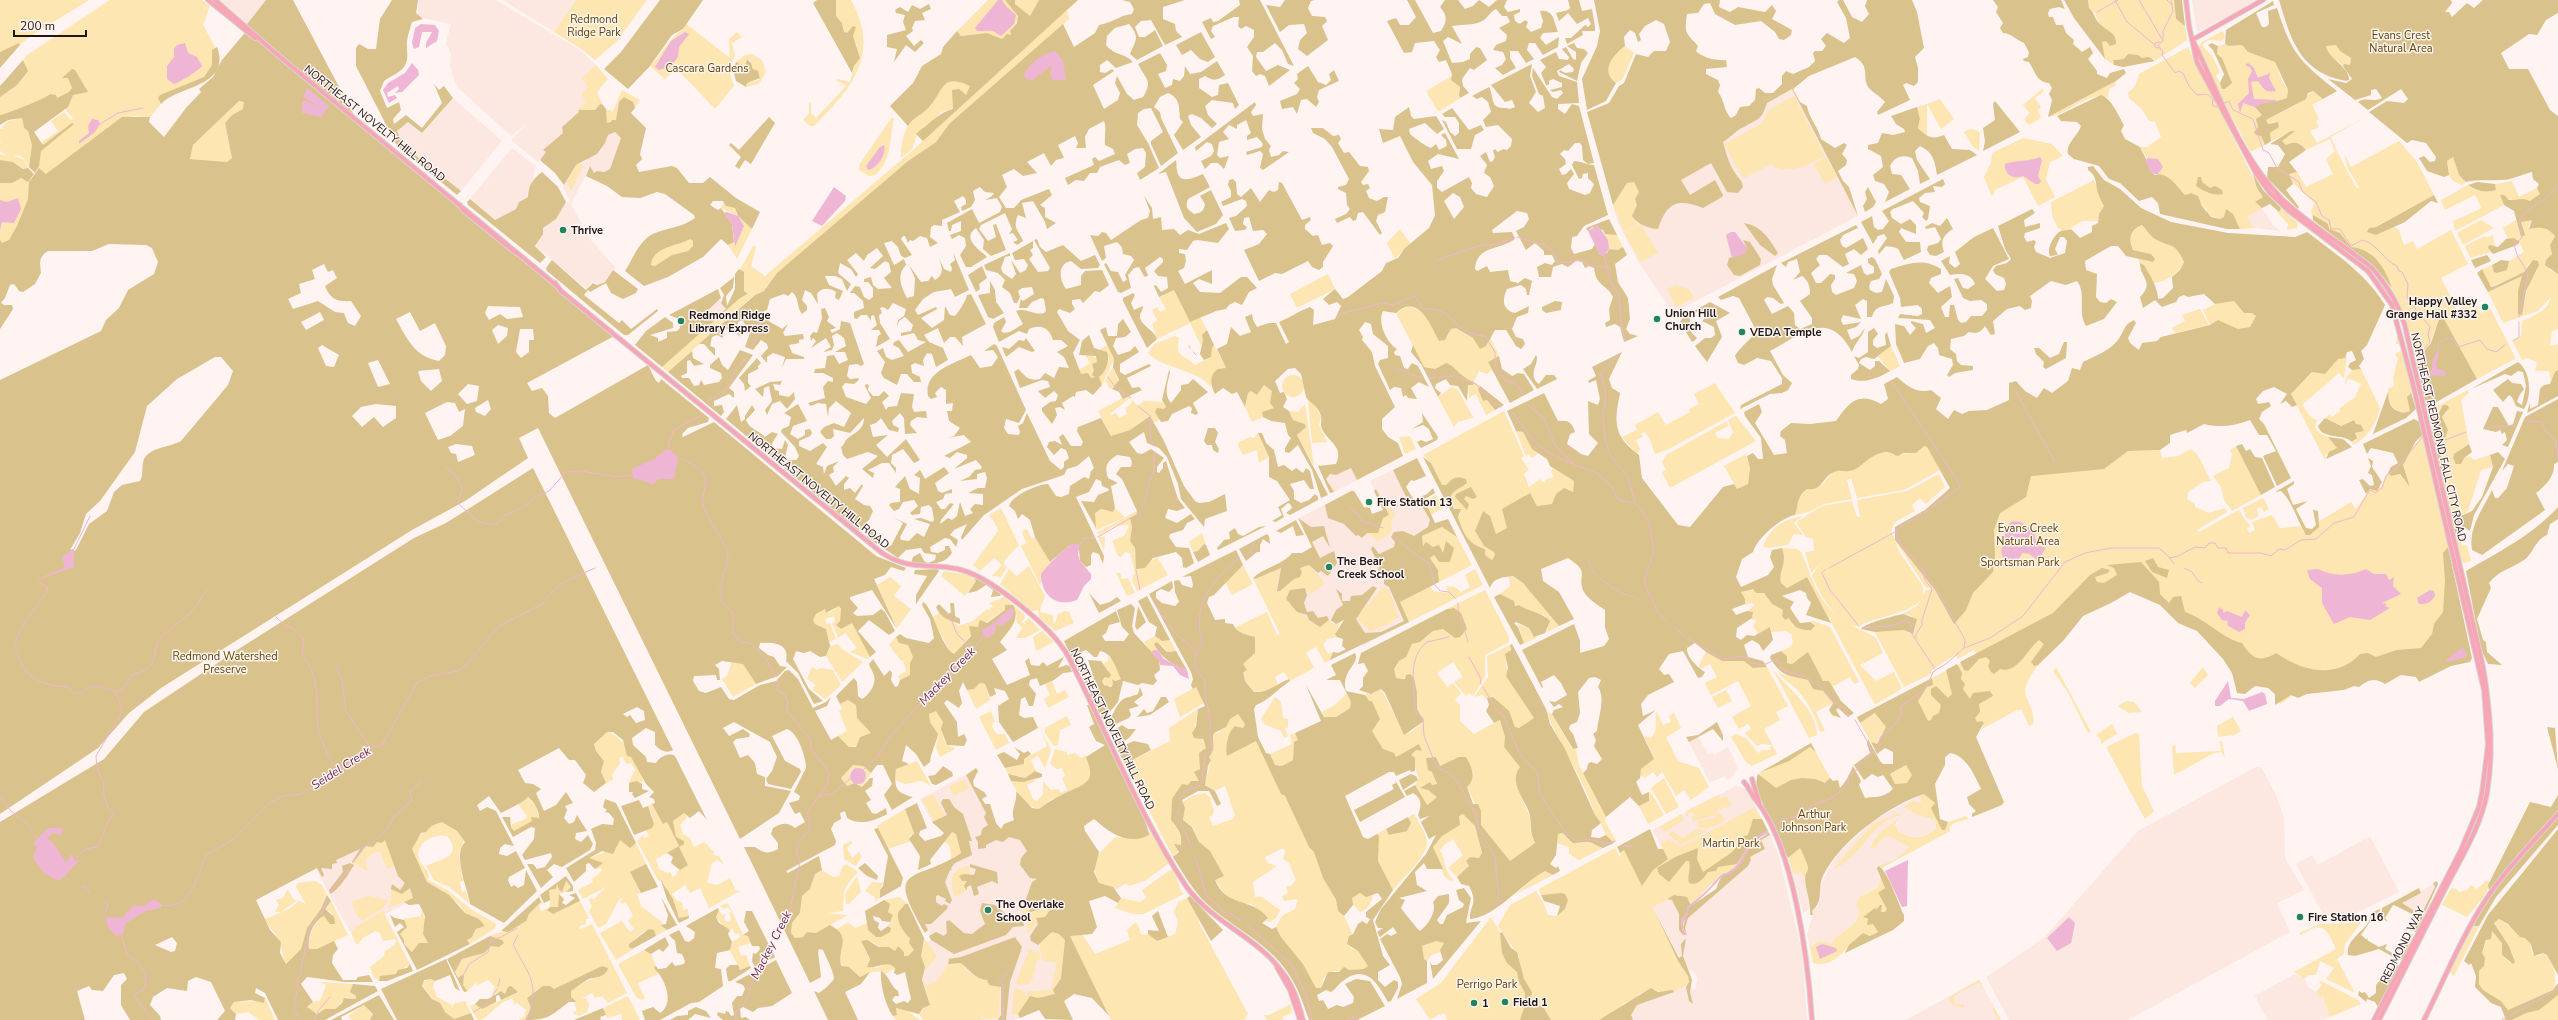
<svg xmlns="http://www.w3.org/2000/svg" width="2558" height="1020" viewBox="0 0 2558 1020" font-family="'Nunito Sans',sans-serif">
	<rect width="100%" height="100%" fill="#fff4f1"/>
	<path fill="#fce7e1" d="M220 0H266L247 24Z
		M418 0H496L580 50 596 65 582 78 588 87 585 103 579 112 562 127 563 133 543 150 546 152 538 162 511 140 527 124 511 136 457 87 450 66 451 54 446 43 451 24 418 17Z
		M503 0H576L554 32Z
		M2192 0H2260L2197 32Z
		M1699 68 1729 123 1792 89 1858 216 1673 313 1639 263 1618 223 1590 121Z
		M453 98 502 141 461 191 405 147 397 131 405 122H408L422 133Z
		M615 132 621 138 610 169 604 172 594 173 590 167 571 204 590 239 615 267 605 281 598 284 593 281 587 289 538 248 536 245 543 228 556 219 564 205 570 201 563 187 576 165 586 161 607 138 608 135Z
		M512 148 536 166 528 197 519 202 516 209 495 220 470 199Z
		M2262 208 2273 225 2280 231 2254 228 2247 217Z
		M719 300 726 309 714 319 707 311Z
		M1351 468 1357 480 1334 492 1326 479 1327 476Z
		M1395 469 1411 502 1421 498 1435 527 1377 555 1409 622 1362 646 1347 615 1298 638 1281 634 1253 579 1312 547 1299 518 1347 493 1362 523 1385 511 1370 481Z
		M1698 736 1708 754 1712 752 1714 755 1728 747 1738 767 1732 777 1727 780 1725 776 1710 783 1689 742Z
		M2256 767H2261L2276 795 2284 817 2285 858 2304 890 2277 903 2290 932 2128 1020H2009L1986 977 2044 938 2138 831Z
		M967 774 999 833 1016 824 1091 981 1014 1020H938L905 954 932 939 912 896 968 852 949 815 933 824 920 799Z
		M1736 786 1746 789 1756 808 1698 838 1681 852 1666 841 1660 844 1652 830Z
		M1918 796 1921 799V803L1908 811 1935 820 1936 828 1922 837 1906 836 1895 828 1899 820 1875 837 1879 842 1886 836H1891L1910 847 1894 860 1883 864 1877 869 1881 884 1859 897 1856 907 1859 909 1860 915 1850 929 1832 943 1819 941 1810 947 1807 934 1813 915 1812 911 1818 906 1819 890 1830 866 1839 853 1874 820Z
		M1770 835 1778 854 1802 952 1807 1020H1631L1630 1010 1638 1001 1653 994 1686 987 1695 990 1698 978 1691 969 1687 971 1653 907 1667 900H1672L1679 914V930L1688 934 1685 928 1688 918 1748 866 1750 857 1765 849 1761 840Z
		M384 836 417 898 350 932 316 869Z
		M2370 836 2399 892 2346 918 2324 916 2296 864 2312 855 2318 865Z
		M1801 871 1805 879 1812 907 1803 913 1793 874Z
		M2433 884 2435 887 2432 896 2421 915 2402 903Z
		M2295 974 2306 980 2308 987 2323 996 2330 1017 2323 1020H2268L2257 1001V997L2254 996Z
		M1979 980 2001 1020H1906Z"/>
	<path fill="#fde6b1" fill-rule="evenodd" d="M0 0H89L34 34 0 59Z
		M110 0H202L210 6 203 25 220 56 217 68 205 82 167 97 150 117 133 116 47 180 34 166 42 142 58 131 51 121 64 112 71 120 73 119 57 98 0 119V94L27 71 23 60 27 55Z
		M576 0H647L616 42 595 60 583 50 554 32Z
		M836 0H851C881 55 852 88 814 126H810L803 120 809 113V103H811V113L816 118 846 86 836 80 838 79 850 82C855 61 867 45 844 32L842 23 836 16Z
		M988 0H1005L1017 13 1018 20 1010 31 1011 36 1002 39 987 33 961 36 957 31Z
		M1015 0H1039L1030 16 1015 4Z
		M2088 0H2174L2176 19 2185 26 2187 40 2155 61V59H2117L2113 60 2114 65 2105 59 2102 41H2106L2095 13 2089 8Z
		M1067 10 1069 19 949 124 936 142 908 161 777 273 764 291 754 295 668 372 662 367 740 297 748 295 744 291V273L740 270 753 246 756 247 751 266 765 276 913 150Z
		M685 23 730 58 729 39 737 32 742 37 732 43 735 55 729 71 734 86 715 109 676 68 665 79 650 66C663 54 668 38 684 29Z
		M2223 31 2225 38 2221 41 2209 40 2202 45 2212 56 2220 72 2216 76 2220 83 2229 75 2217 54 2218 46 2225 44 2229 46 2242 45 2248 52 2275 62 2283 83 2288 90 2287 98 2278 102 2262 115 2261 136 2265 145 2252 151H2250L2207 70 2198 47 2202 42Z
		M2329 44 2336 45 2340 51 2351 58 2350 65 2344 64 2343 66C2338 60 2328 57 2326 46Z
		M1625 46 1634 53 1622 80 1616 83C1600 71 1612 56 1625 46Z
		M2188 47 2263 197 2255 202 2262 208 2247 217 2254 228 2240 229 2237 222 2224 217 2220 219 2207 214V210L2191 193 2185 195 2163 175 2158 174 2160 170 2154 160 2147 158 2140 147H2147L2161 137 2155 122 2149 121 2141 108 2129 98 2128 93 2135 86 2139 74Z
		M752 54 762 60 766 72 759 84 746 87 747 83 759 80 760 76 753 69 750 60 747 59 745 68 736 62 745 55Z
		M596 65 608 79 597 92 603 105 600 104 595 110H578L585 103 582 94 588 87 582 78Z
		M1452 76 1451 80 1460 87 1459 95 1460 98 1440 111 1437 110 1426 91Z
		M954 80 971 86 966 95 953 90V109L941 112 935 120 918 132 912 149 901 158C900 147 904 128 912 120 918 114 925 112 929 106 937 96 940 84 954 80Z
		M2116 81 2115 86 2109 89 2108 98C2088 90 2068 115 2048 117Z
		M2042 89 2044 91 2035 98 2041 107 2038 110 2041 118 2029 125 2024 119 2030 113 2023 105Z
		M622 90 640 100 635 108 619 102 616 120 607 124 606 109 613 111Z
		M2313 91 2323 99 2312 105 2319 119 2316 121 2319 127 2310 131 2317 143 2367 116 2331 137C2338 155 2347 171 2357 189L2359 187 2348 169 2344 154 2351 167 2399 141 2417 162 2434 195 2375 227 2369 228 2376 235 2394 227 2399 230 2404 245 2413 241 2417 249 2451 230 2468 264 2441 278 2457 310 2474 301 2481 313 2490 308 2515 357V359L2477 379 2443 317 2439 319 2423 361 2426 408C2415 361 2410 301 2374 266 2355 249 2332 237 2313 220L2311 211 2314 203 2288 178 2289 174 2297 172 2306 187 2333 174 2326 159 2335 151 2330 139 2306 150 2300 144 2286 145 2282 141 2286 134 2271 141 2270 133 2278 127 2274 121 2268 124 2266 120 2296 105Z
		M1794 96 1825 156C1811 164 1786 177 1771 164L1743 179 1724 144 1761 124 1770 109Z
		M1940 99 1954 119 1941 129 1927 104Z
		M239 101 244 102 243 109 232 115 225 123 232 158 227 162 190 159 193 145Z
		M1927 104V137L1918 128 1920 119 1917 107Z
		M892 117 894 119C889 139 893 160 875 175L869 176 859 170V165Z
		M22 118 24 128 28 131 32 145 29 167C26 160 22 154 14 156L25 160 28 168 26 170 13 162 0 160V154L7 156 0 151V143L2 142H0V129H5L1 128 8 121Z
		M1970 129 1976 130 1980 133 1979 151 1973 147 1964 132Z
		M2023 138 2052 144 2063 156 2050 162 2046 179 2055 197 2038 206 2023 177 1995 190 1992 197 1984 177 1991 163 1992 153Z
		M1826 157 1837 177 1825 184 1814 164Z
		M2453 157 2459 175 2466 182 2462 185 2453 181 2449 175 2447 161Z
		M581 164 583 167 571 191 567 182 576 165Z
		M25 174 35 184 29 203 8 244 2 245 0 243V183Z
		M2094 180 2104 206 2099 214 2098 221H2082L2066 231H2060L2061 229 2058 228 2052 216 2051 202Z
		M2512 181 2519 197 2537 188 2540 194 2530 201C2519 199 2510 201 2500 196L2504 205 2455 231 2453 221 2480 209 2481 207 2475 195 2445 210 2441 200 2468 185 2473 189 2496 190 2495 184Z
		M1634 182 1639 192 1635 199 1637 205 1632 216 1638 225 1624 232 1613 205 1627 183Z
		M724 202 726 206 735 208 738 216 752 229 737 259 728 245 734 242 735 246 744 226 738 216 721 208Z
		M2281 208 2298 223 2297 228 2287 230 2288 224 2277 212Z
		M2533 219 2528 227 2531 229C2541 225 2549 228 2555 236L2550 245 2552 254 2546 260 2550 270 2558 274V329L2552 331 2550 346 2558 344V370L2551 382 2549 371H2535L2537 362 2528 358 2522 360 2512 340 2521 336 2522 321C2535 315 2547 312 2551 297L2538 311 2503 323 2488 292 2522 276 2518 291V314C2528 307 2523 284 2538 270L2529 263 2524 272 2491 287 2482 271V269L2492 265 2493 268 2507 270 2509 261 2524 252 2518 239H2508L2503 228 2516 220 2521 237 2523 230 2521 222Z
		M2481 220 2494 228 2463 245 2457 233Z
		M1641 224 1658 253 1641 262 1624 233Z
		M2142 225C2146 229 2150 236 2155 239 2170 248 2176 241 2184 262 2178 274 2166 282 2153 283L2144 265 2140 263 2137 257 2149 262 2151 254 2133 250C2128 238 2130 230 2142 225Z
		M1400 229 1410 243 1395 259 1387 243Z
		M1613 233 1617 235 1623 247 1618 250 1609 249 1605 234Z
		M2493 235 2495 247 2492 246 2488 248 2491 252 2470 258 2465 246 2485 236 2486 238Z
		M690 239 693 241V246L688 251 672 255 655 266 651 264C652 247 678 246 690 239Z
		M1328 274 1335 289 1297 308 1290 294Z
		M1676 285 1689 289 1694 298 1676 307 1667 289Z
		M1174 290 1190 322 1200 317 1207 330 1201 346 1190 323 1157 339 1152 324 1157 320 1152 310 1157 307 1160 312 1166 309 1159 297Z
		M2234 301 2244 313H2252L2256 316 2250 327 2238 329 2218 321 2210 325 2203 310 2215 304Z
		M1407 307C1426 308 1431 325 1439 341L1448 336 1451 329 1456 328 1486 346 1490 337 1499 356 1488 362 1492 370 1487 374 1479 371 1474 382 1480 386 1478 389 1495 410 1486 415 1476 394 1469 398 1468 385 1450 364 1446 363 1435 369 1424 367 1396 313Z
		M2200 309 2209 325 2175 333 2172 328 2185 321 2182 315Z
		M2398 330 2414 396 2411 393 2410 411C2401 416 2393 408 2388 401V389L2394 386 2393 378 2398 358 2395 354 2402 350 2400 344H2396Z
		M1175 336 1179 338C1175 358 1182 353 1195 365L1211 357 1212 348 1214 345 1226 368 1218 369 1212 377 1211 387C1194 367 1166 371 1148 353L1154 344Z
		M1107 345 1114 359 1102 385 1099 377 1105 370 1109 358 1100 349Z
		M1891 346 1900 366 1890 371 1878 356Z
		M1089 354 1097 359V362L1093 364 1096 377 1094 379 1081 374 1079 370 1090 363 1086 356Z
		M2347 356 2344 378 2339 373 2302 405 2312 418 2317 420 2315 427 2318 432 2328 437 2337 448 2326 455 2325 460 2291 394 2313 372 2333 365 2338 359Z
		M1113 367 1119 383 1110 389 1105 381Z
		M2361 369 2380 408C2376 424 2368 437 2354 445L2352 442 2356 441 2353 435 2359 432 2353 420 2341 426 2325 418 2330 414 2332 417 2340 411V408L2355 397 2361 384 2348 378 2345 386 2346 378 2352 370Z
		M1282 386a11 11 0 1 1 22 0a11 11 0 1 1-22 0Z
		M1715 383 1735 413 1669 449 1655 454 1649 437 1644 432 1641 433 1643 437 1636 440 1640 449 1637 454 1622 437 1637 430 1635 425 1658 412 1666 425 1690 412 1689 409 1699 404 1694 394Z
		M1264 385 1272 391 1274 408 1262 412 1263 417 1252 422 1245 407 1248 393 1251 391 1257 395Z
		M1452 387 1458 390 1474 419 1472 418 1458 422 1454 427 1438 397Z
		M2468 390 2469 393 2461 400 2469 444 2454 454 2464 458 2469 456 2474 460 2490 455 2493 467 2481 470 2468 511 2465 514 2456 516 2451 513 2442 473 2443 457 2438 450V443L2445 438 2442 417 2448 411 2439 409 2431 424 2432 434 2426 412Z
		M1128 395 1131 397 1111 413V415L1116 413 1119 418 1127 414 1125 408 1130 405 1132 400 1138 406 1144 401 1162 402 1166 407 1159 420 1153 423 1149 416 1130 430 1111 436 1098 411Z
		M1308 400 1313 401 1321 417 1319 425 1327 442 1312 443Z
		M1305 404 1314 466 1297 435 1306 427 1305 424 1293 420 1289 411 1298 412Z
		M1504 411 1524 456 1521 458 1529 470 1524 474 1529 487 1540 479 1544 483 1547 479 1554 477 1551 472 1553 468 1574 481 1573 492 1556 494 1552 504 1537 506 1530 493 1507 528 1496 534 1490 516 1483 511 1475 531 1484 546 1494 552 1495 555 1492 560 1485 555V549C1468 544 1463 533 1458 517L1461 513C1453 508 1448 500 1453 491L1459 489 1466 479 1458 476 1446 485H1441L1431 463 1423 455Z
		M1736 416 1756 441 1670 488 1662 472 1666 470 1662 462 1666 455 1727 421 1728 426 1715 433 1718 438 1729 439 1733 432 1728 420Z
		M1516 431 1523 432 1532 449 1539 453 1532 458 1529 454 1526 456Z
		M1258 433 1269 457 1259 463 1257 450 1243 455 1238 445 1239 442 1250 437 1254 438Z
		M2423 435 2448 547 2451 665 2416 675 2407 673 2292 696 2280 704 2266 679 2224 655 2195 628 2159 603 2127 591C2114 598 2098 604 2086 612 2073 621 2029 672 2026 686 2022 700 2036 706 2033 724L2029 726 2022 710H2017L1982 729 1984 723 1806 879 1800 872 1793 874 1785 844 1758 774 1811 744 1838 792 1863 812 1907 783 1895 784 1890 774 1907 765 1883 733 1879 736 1877 744 1871 742 1860 723 1876 713 1880 717 1932 678 1977 655 1974 650 1958 659 1955 655 1932 670 1931 674 1904 687 1875 632 1904 630 1910 634 1915 629 1912 616 1903 614 1917 606 1926 590 1933 589 1926 588 1895 540 1935 589 1954 624 1909 528 2063 439 2104 469 2128 451 2160 450 2162 458 2178 456 2191 449 2197 454 2211 481 2203 482 2188 492 2187 499 2195 504V507L2209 513 2225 508 2227 512 2197 530 2199 532 2239 510 2245 520 2251 526 2247 528 2249 533 2255 530 2252 522 2272 515 2280 528 2300 526 2304 532 2318 527V522L2351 502 2356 509 2370 489 2381 487 2387 473 2391 476 2399 474 2411 487 2400 465Z
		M1410 436 1416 449 1405 454 1399 437Z
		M1924 446 1927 447 1940 470 1904 490 1857 498 1851 478 1847 480 1852 499 1824 504 1809 512 1795 515 1796 502 1807 489 1822 485 1833 472 1863 464 1874 454 1889 452 1893 455 1916 453Z
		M2236 446 2261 495 2232 511 2224 500 2221 487 2213 476 2229 468 2232 454 2230 450Z
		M1746 454 1750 468 1748 484 1737 489 1724 466Z
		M1939 474 1945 487 1926 504 1920 498 1912 505 1915 511 1895 522 1891 531 1900 553 1922 585C1933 614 1872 615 1859 627 1837 625 1819 594 1812 575L1821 563 1811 573 1805 552 1814 551 1813 539 1806 537 1797 524 1798 521 1822 506 1852 501 1857 517H1860L1857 500 1907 491Z
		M1436 495 1443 508 1431 515 1425 501Z
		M2263 498 2269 509 2264 512 2261 507 2257 509 2259 516 2251 520 2246 518 2243 508Z
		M1386 507 1393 510 1395 515C1384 528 1403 530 1377 541L1367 533 1378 532Z
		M1001 508 1019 545 1004 561V564L1007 567 1001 577 992 576 1002 565 994 558 980 571 973 565 998 531 995 523 989 515Z
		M1115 508 1125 517 1097 530 1095 529V513L1101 509 1113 512Z
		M1137 511 1136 515 1130 518 1132 527 1130 541 1135 548 1134 554 1147 564 1157 557 1168 575 1137 591 1132 580 1135 572 1130 553 1125 552 1121 557 1118 556 1112 541 1125 535 1129 525 1115 526 1099 535 1100 537H1105L1104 550 1099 539 1098 532Z
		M1803 516 1794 523 1803 535 1794 534 1788 545 1767 548 1763 546C1771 527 1782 520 1803 516Z
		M1442 527 1457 537 1472 565 1439 582 1438 570 1430 558 1434 555 1439 562 1445 550 1443 553 1429 544 1423 546 1422 536Z
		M1027 529 1032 539 1035 537 1044 550 1057 545 1040 585 1021 546 1026 543 1022 531Z
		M1202 533 1206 545 1204 544 1199 551 1193 552 1189 542Z
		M2455 537 2460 539 2462 546 2467 545 2471 561 2464 563 2461 561Z
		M1782 548 1797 549 1801 552C1815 583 1816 602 1847 623 1855 628 1872 634 1876 638L1883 653 1860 665 1876 681 1894 672 1902 688 1900 690 1876 704 1874 703 1830 620 1832 617 1829 619 1807 577 1787 588 1781 583C1778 570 1788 565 1782 548Z
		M1243 565 1253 584 1232 595 1225 582Z
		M1309 565 1325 583 1311 594 1305 588 1290 590 1286 599C1291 609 1308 617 1317 626L1329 620 1333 624 1340 622 1335 634 1337 637 1327 639 1323 645 1328 654 1333 652 1330 660 1325 663 1316 647 1306 652 1314 668 1290 681 1284 672 1275 677 1278 684 1272 689 1254 692 1243 677V662L1248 660 1249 637 1234 628 1267 612 1277 635 1280 634 1254 580 1281 568 1276 587 1288 585 1300 568Z
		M1029 566 1045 596 1040 609 1041 612 1053 615V621L1055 623 1058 614 1065 611 1069 612 1074 623 1055 631 1039 617 1038 610 1032 611 1000 584 1009 569 1017 576Z
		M1475 569 1483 585 1409 622 1400 602 1430 586 1433 591 1447 593 1448 591 1446 586 1455 587 1461 592 1470 587 1465 575Z
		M944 571 969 575 976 581 965 596 941 576Z
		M1116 573H1120L1122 579 1128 578 1135 593 1127 596Z
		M1509 576C1522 575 1549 615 1559 626L1545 633 1548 629 1545 615 1530 612 1519 605 1515 606 1500 594 1510 586Z
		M890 577 901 586 894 596 911 609 897 628 877 585Z
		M1383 587 1389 590 1399 617 1389 624 1370 631 1356 618Z
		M1747 589H1753L1756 593H1764L1772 604 1783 610 1782 616 1789 617 1793 626 1814 625 1811 620 1830 627 1859 682 1854 684 1850 677 1832 687 1829 681H1823L1796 660 1792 664 1787 663V656L1781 651 1790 647 1793 642 1791 634 1786 631 1772 632 1770 627 1758 634 1753 626 1756 621 1751 619 1753 613 1748 611 1754 605 1752 603 1745 605 1741 593Z
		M1485 590 1509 637V642L1485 655V677L1473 696 1469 693 1466 696 1454 682 1463 677 1453 662 1437 673 1447 687 1453 683 1461 693 1455 700 1460 705V721L1474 734 1500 720 1505 737 1504 747 1521 767 1517 777 1519 792 1530 817V831L1535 843 1510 861 1481 825C1482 815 1471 797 1467 787L1474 774 1466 757 1440 766 1436 757 1426 758 1437 784 1432 785 1430 782 1420 788 1428 790 1437 797 1426 805 1415 785 1419 778 1410 755 1416 750 1422 751 1419 744 1396 757 1383 749 1372 731 1379 717 1372 701 1369 702 1365 698 1366 693 1371 694 1381 689 1394 714 1410 733 1424 721 1417 709 1414 678H1395L1394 669 1399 661 1406 657 1412 644 1426 638 1433 631 1443 629 1455 638 1467 629 1454 608 1447 609Z
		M1004 597 1024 614 1025 618 1021 622 1026 624 1024 622 1029 618 1040 630 1025 638H1016L1022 628 1016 621 1017 615 1005 610 978 627 954 654 951 653 932 618 939 613 959 626 973 621 987 609 989 610 993 606 989 603Z
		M839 606 841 609 840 621 836 626 841 629 852 623 870 657 867 659 850 652 857 648 845 633 838 638 832 623 835 622 834 616 825 619 827 624 830 623 836 639 829 642 826 629 815 624 813 620 816 614 825 609 829 613Z
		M1518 624 1529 628 1534 637H1538L1522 645 1524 643Z
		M1042 631 1054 642 1036 651 1033 637Z
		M1711 635 1726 653 1725 656 1711 650 1709 644 1701 639Z
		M1155 636 1162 641 1170 640 1176 651 1167 652 1163 646 1155 647 1157 650 1150 653 1144 642Z
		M896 637 899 643 908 645 913 657 911 660 910 675 900 680 898 676 906 671 903 660 901 661 889 645Z
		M838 644 842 649 863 662 842 682 826 656 830 646Z
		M1510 645C1511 652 1505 656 1506 663 1508 683 1524 701 1534 718L1519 729 1515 727C1509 713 1503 703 1487 698L1488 700 1482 695 1474 697 1488 677 1487 656Z
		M1706 652 1722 661H1744L1753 668 1767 667 1788 706 1776 712 1780 720 1764 729 1777 754 1752 766 1746 762 1731 737 1736 734 1746 738 1758 753 1761 750H1770L1771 745 1762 744 1757 746 1745 733 1751 729 1748 724 1739 729 1732 717 1751 706 1738 681 1711 695 1705 683 1717 677 1710 664 1700 669 1699 665Z
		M1108 656 1114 661 1121 679 1114 681 1112 679 1113 684 1107 687 1102 681 1109 671 1103 664 1108 661Z
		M732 661 743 664 756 684 733 697 722 679 727 676Z
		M1771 666C1785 688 1816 706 1817 735L1809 738Z
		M812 667 817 670 821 668 833 670 841 685 825 699 812 689 816 685 807 679Z
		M2056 667 2091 732 2088 733 2067 691 2053 671Z
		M2203 667 2208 675 2195 688 2190 683Z
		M1778 671 1784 675 1808 680 1813 689 1823 691 1833 703 1816 712 1825 731 1820 732C1816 717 1806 697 1793 686 1787 681 1782 679 1778 671Z
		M1052 681 1057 694 1065 690 1069 697 1048 708 1044 699 1050 695 1045 684Z
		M980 683 985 684 990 700 976 709 967 690 974 689Z
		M1196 687 1204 703 1180 717 1174 699Z
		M1726 690 1732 701 1718 708 1712 697Z
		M1347 694 1351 702 1350 708C1340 712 1329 727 1322 712L1333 706Z
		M1275 697 1281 702 1283 718 1288 719V727L1285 729 1288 736 1284 738 1281 731 1264 724 1261 719Z
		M848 700 856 705 857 718 871 733 860 737 856 746 849 747 838 736 847 731 839 711 842 709 840 704Z
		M2126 701 2134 702 2142 712 2129 713 2118 706Z
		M1198 709 1195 725 1206 748 1201 760 1199 781 1188 785 1172 799 1171 820C1181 832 1186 845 1173 857L1125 764 1170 741 1169 728Z
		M936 710 943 722C941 729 942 739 947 745 950 747 953 746 955 749L940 757 936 748 938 734 930 722 929 714Z
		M991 711 995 722H993L992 727 997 734H1005L1009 743 996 750 979 717Z
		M1546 711 1552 714 1572 749H1576L1579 765 1606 817 1605 821 1616 841 1614 843 1606 835 1601 823 1595 815C1584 779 1560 746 1546 711Z
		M1657 712 1663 725 1671 722 1669 716 1674 713 1681 728 1666 737 1678 761 1699 768 1709 787 1691 800 1684 790 1676 796 1655 759 1662 772 1657 777 1653 772 1645 778 1639 775 1641 769 1654 759 1644 736 1650 738C1660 731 1653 720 1657 712Z
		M1238 714 1245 724 1243 728 1235 726C1228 731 1225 747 1228 755L1256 740 1281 794 1285 796 1309 847 1314 851 1323 878 1336 901 1338 911 1344 916 1353 935 1349 936 1350 948 1358 951 1368 966 1365 969 1334 971 1323 978 1321 988H1316L1303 964 1281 937 1276 927 1282 916 1295 909 1298 900 1296 899 1284 901 1282 896 1288 893 1286 886H1291L1296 880 1289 863 1283 859 1285 852 1283 848 1265 857 1268 863 1277 866 1253 882 1255 897H1262L1280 910 1277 917 1270 922 1265 921 1268 918 1251 904 1237 903 1225 894 1215 880 1224 876 1199 842 1193 827 1183 820 1185 808 1183 802 1192 796 1205 793 1212 799 1210 800 1214 810 1213 815 1209 817 1213 826 1233 819 1235 815 1225 786 1215 791 1205 784 1211 760 1209 757 1212 753 1214 733H1218C1224 728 1231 715 1238 714Z
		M1067 716 1071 725 1060 730 1058 745 1054 746 1045 733V728Z
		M2233 717 2241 731 2234 735 2218 737 2217 726Z
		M2112 724 2117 734 2101 744V740L2096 735Z
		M1041 730 1051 750 1045 768 1038 756 1031 760 1037 773 1035 771 1025 778 1008 774 1005 768 1023 764 1024 759 1047 746Z
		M607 732C620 732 646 772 642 784L641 782 629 783 635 770 631 763 626 764 623 757 619 758 620 763 612 775 613 780 606 783 601 773 604 761 596 751 594 744Z
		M1295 733 1298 740 1294 742 1293 760 1282 766 1275 765 1270 754 1292 744 1290 735Z
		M2135 733 2139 734 2142 786 2154 811 2145 819 2106 747Z
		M2220 741H2222L2225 758 2221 752 2214 753 2174 775 2172 747 2175 744 2176 753 2221 751Z
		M1055 749 1067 752V755L1075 753 1081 758 1086 755 1091 773 1088 782 1083 786 1050 800 1039 809C1026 807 1017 792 1011 781L1037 780 1027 785 1033 799 1037 801 1043 794V781L1051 790 1058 789 1061 793 1067 790 1062 778 1065 776 1062 768 1057 769 1050 764Z
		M917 761 931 786 922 781 905 784 895 780 896 769Z
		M853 765 863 766 871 773 862 787 859 784 862 782 865 771 859 768 851 770 849 774 855 783 847 786 841 778Z
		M1664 778 1679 807 1666 814 1651 788Z
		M964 779 969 788 954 796 949 787Z
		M1650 791 1664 815 1648 824 1639 806 1649 801Z
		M1722 793 1719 796 1720 799 1727 796 1732 805 1727 808 1724 805 1725 807 1718 810 1715 815 1694 821 1691 817 1695 815 1693 812 1688 814 1689 817 1686 816V811Z
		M933 794 945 815 934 821 922 800Z
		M1924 794 1935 803 1934 812 1942 830H1945L1948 822 1966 816 1968 819 1954 823 1950 827V831L1882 868 1878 866 1894 860 1910 847 1891 837 1886 836 1879 842 1876 848H1871C1875 834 1887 826 1899 819L1895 825 1899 832C1913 840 1924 839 1936 828L1935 820 1913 813 1904 807 1913 801 1921 803V799L1918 796Z
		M528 797 536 807 539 818 514 831 511 827 512 824 525 819 527 816 518 804Z
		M652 804 664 824 667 822 679 846 684 843 676 837 673 821 684 813 687 817 680 825 683 834 690 838 694 847 704 842 714 852 713 855 719 856 724 865 718 860 712 863 707 883 717 885 730 878 736 891 739 890 738 892 709 908 700 888 690 893 685 885 672 894 677 901 682 902 683 910 688 909 689 916 679 918 664 883 658 880 637 841 643 835 645 838 649 836 646 830 652 828V815L648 806ZM679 847 688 865 676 872 677 874 673 877 670 872 668 873 659 869 656 859Z
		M1755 807 1762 819 1758 836 1763 849 1733 866 1737 864 1729 873 1720 876 1716 882 1710 885 1692 905 1689 900 1677 895 1653 907 1678 961 1688 976 1689 982C1683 991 1663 996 1655 989L1639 994 1636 999 1622 1004 1627 1020H1551L1542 1005 1549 1020H1447L1445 1014 1442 1013 1441 1016 1439 1014 1430 1020 1416 999 1441 983 1491 917 1520 967 1519 957 1498 926 1510 905 1536 891 1544 904 1548 915 1557 916 1565 909 1568 900 1561 893 1541 895 1539 889 1615 848 1620 857 1621 850H1624L1636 874 1668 859 1660 844 1669 839 1681 847Z
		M905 809 914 833 910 836 911 841 888 849 877 826Z
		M1720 813 1725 820C1715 826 1707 832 1696 825L1698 824 1697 821 1715 818V815Z
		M1899 813 1900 815C1871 821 1860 860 1833 869L1873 824Z
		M1414 814C1418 822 1426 832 1427 842 1428 855 1401 880 1393 890L1378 861 1377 834 1386 829 1389 835C1399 834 1410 829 1409 817Z
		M1463 814 1475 826 1482 854 1479 858 1470 857 1466 861 1469 866 1457 877 1448 868 1463 855 1453 839 1444 845 1440 851C1446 857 1442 869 1454 880L1450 881 1444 876 1433 847 1442 836 1460 825 1459 816Z
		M1681 814 1684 820 1665 832 1659 827 1653 831Z
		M442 821 456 831 464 839 459 854 462 877 465 880 460 882 462 893 465 890 470 904 449 887 434 880 426 865C430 865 434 862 438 861 453 856 458 849 447 836 434 833 414 843 419 859 421 867 432 870 428 880L447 890 472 910 495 923 496 926 494 929 470 944 467 939 474 935 476 929 485 926 479 919 465 913 459 904 427 882 412 849C417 835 429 827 442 821Z
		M1697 829 1707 831 1681 845 1668 834 1672 831 1683 838Z
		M1149 831 1169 863 1145 881 1129 886 1126 883 1115 890 1113 887 1099 883C1089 860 1099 852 1116 837L1129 839 1149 835Z
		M952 832 956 834 961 853 951 859 950 846 943 841Z
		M1563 833 1571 842H1588L1603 848 1579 860 1569 854V847L1557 843 1558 834Z
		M385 839 396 865 387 869 380 852H375L366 858 367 871 353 863 367 846Z
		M620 839 634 845 636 843 646 864 630 872 641 893 637 894 641 906 663 923 660 925 667 930 656 936 654 930 643 932 629 944 632 950 616 960 600 933 622 921 630 932 634 929 628 921 633 916 626 902 623 904 620 902 623 898 619 900 606 924 598 928 589 911 592 906 589 901 590 898 594 899 606 887 583 899 578 890 593 882 592 879 602 871 601 868 595 869 597 865 589 858 617 848V843Z
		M851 841 852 843 847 848 852 858 859 852 862 856 856 866 844 859 843 845Z
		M846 864 858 872C841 891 845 887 843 911L829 913 848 915 816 933 807 932 803 937 795 938 791 933 792 923 800 913 802 896 810 889 815 874 822 870 833 877 839 876 843 866Z
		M969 866 970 876 966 874 960 879 967 881V890L955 897C948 882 952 868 969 866Z
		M1173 868 1181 891 1184 894 1143 914H1133L1115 908 1121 898 1140 902 1146 898 1142 890Z
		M1546 871 1553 875 1516 894 1536 876Z
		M857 876 861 892 849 904H846L845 894Z
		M1881 878 1885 888 1878 894 1887 909 1885 912H1881L1879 907 1863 917 1876 926 1878 932 1870 936 1863 933C1847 944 1837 969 1813 963L1810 947 1819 941 1832 943C1838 931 1860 928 1859 910L1856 907 1859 897 1878 887Z
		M315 881 322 885 327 895 321 909 307 928 301 949 291 962 286 964C282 956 282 945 277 937 274 930 268 927 265 919L289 909 299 901 306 904 296 887 297 883Z
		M566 881 571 887 566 892 559 894 558 907H550L549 890 556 889 557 884 560 892Z
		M2486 881 2490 882 2486 894 2467 917 2442 905 2451 888 2457 889 2458 892 2467 890 2471 885 2477 889Z
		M872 882 883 883 880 890V898L875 901V897L865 891Z
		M289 887 288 890 294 900H298L281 912H275L279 905 276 900 283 898Z
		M410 888 413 898 388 908 391 899V889L402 894Z
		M1361 893 1372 895C1373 902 1367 910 1360 912L1351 902 1352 898Z
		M369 896 388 900 383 908 362 921 356 914 352 902Z
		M900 897 908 904 900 910 901 927 910 938 914 950 908 956H903L904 952 900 949 895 951 889 947 885 949 872 942 861 941 870 960 867 966 877 968 886 963 896 967 886 974C876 968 869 974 860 977L849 967H841C838 950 848 946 837 929L848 922 855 928 867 923 868 930 876 937 891 928 888 926 893 915 888 912 889 904 884 900Z
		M1187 898 1197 912 1199 923 1248 1014 1244 1020H1111L1070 936 1082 934 1095 954 1130 940 1127 930 1136 922 1142 935 1148 934 1157 941 1175 934 1178 922 1174 912 1178 902Z
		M541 899 543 903 539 905 541 911 548 908 550 912 553 913 580 901 589 919H586V924L580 926 579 930 592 924 627 993 608 1003 602 996 595 998 592 993 582 998 587 999 589 1005 587 1012 579 1016 573 1013 577 1010 574 1004 577 1002 571 997V991C582 982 593 979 606 973L602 966 554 989H539L527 998 531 1008 525 1020H518L524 1017 526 1010 517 1003 514 1005 513 998 503 1002 482 1020H477L470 1006 475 1004 482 1009 518 992 507 990 505 994 501 991 491 995 495 987 488 980 478 985 475 983 466 993 463 985 464 976 458 978 455 972 462 959 476 955 502 940 490 936C498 932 504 933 511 929 517 927 519 923 525 921L529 914 541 902Z
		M1026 899 1030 909 1028 914 1041 909 1045 904 1050 910 1045 917H1039L1036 920 1037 922 1028 934 1026 916 1021 913 1022 911 1017 905Z
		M331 901 348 935 317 949H309C307 938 314 921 324 916L332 925V913L325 909Z
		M728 903 743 935 748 936 751 943 738 947 741 956 746 955 750 966 740 970 730 950 732 942 740 937 739 933 735 934 733 929 727 930 716 917 719 910 722 915 726 914 724 917 726 922 731 920 730 914H728L731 912 728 907 724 909 720 906Z
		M422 909 426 926 423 931 428 943 417 946 412 952 404 944 400 933 404 931V919L421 916Z
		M383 911 410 964 396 974 379 978V981L373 976 370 967 384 956 385 951 395 945 396 939 383 941 380 933 375 931 363 938 357 945 351 933 354 928Z
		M2366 916 2345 944 2344 954 2337 959 2355 993 2326 979 2334 968 2320 961 2316 975H2309L2304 979 2294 972 2336 949C2327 929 2323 920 2301 935L2299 933 2320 924 2351 923Z
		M2499 919 2525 937 2531 944 2532 954 2537 956 2543 953C2554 960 2558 979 2553 990L2508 1010 2501 1001 2483 990 2479 984V971L2484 966 2482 953 2491 931 2494 930 2502 943V955L2510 963 2514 958 2509 946 2494 922Z
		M2475 922 2474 926H2479L2454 976 2450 972Z
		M1052 932 1059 934 1065 940 1061 978 1055 985V994L1042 996 1018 1014 1012 1015 1014 988 1024 991 1026 996 1029 991 1051 990 1057 963 1042 960 1039 941 1046 939Z
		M924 938 937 956 925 971 921 956Z
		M1436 941 1444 943 1441 952 1431 955 1427 961 1424 959 1422 946Z
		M1030 948 1034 953 1039 950 1040 960 1037 959 1033 977 1029 984 1018 985 1016 982Z
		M644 950 651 954 656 966 654 968 658 974 638 983 645 999 641 1000 636 997 618 964Z
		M961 963 968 972 987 980 989 985 1000 986 999 1018 983 1019 980 1012 982 1020H923L919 1014 930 1001 922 980 925 985C938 984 942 974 948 964Z
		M431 979 435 981 433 986 437 997 452 1005 451 1008 455 1003 465 1001 471 1013 454 1019C446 1014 423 990 422 982Z
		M1978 980 1980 981 2001 1020H1998L1993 1011 1994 1006 1981 984 1977 983 1954 996 1955 1004 1964 1005V1008L1953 1005 1948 998Z
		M2321 981 2358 1000 2361 1004 2330 1017 2323 996 2320 997 2316 992 2322 985 2319 983Z
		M319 982 353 984 351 993 356 996V999L346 997 335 1009 314 1013 307 1007 315 1001H320L326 985Z
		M2558 988V1020H2501Z
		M628 996 640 1020H622L621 1014 607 1018 603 1008Z
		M265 998 275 1020H259L248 1012 236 1014 230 1008 234 1002 265 1001Z
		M1291 1004 1292 1013 1282 1017 1283 1020H1267L1264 1015H1269Z
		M364 1005 373 1014 370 1020H351L348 1016Z
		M896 1008 906 1010 920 1020H896L893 1016 897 1015Z"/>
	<path fill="#dac28c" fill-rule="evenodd" d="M266 0H293L356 119 616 335 527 383 532 391 542 388 548 396 549 413 555 418 648 365 656 381 659 383 661 379 709 418 708 422 688 428 682 434 683 437 714 422 876 556 906 568 904 571 891 567 885 575 874 579 897 629 872 590 850 597V599L858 608 853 613 857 616 873 615 881 609 885 612 895 631 889 635 869 620 858 631 876 652 870 657 852 623 841 629 836 625 840 621 841 609 839 606 826 613 825 609 816 614 813 620 815 624 826 629 830 646 826 656 820 657 810 651 804 653 796 651 793 659 809 689 823 701 814 704 798 673 786 661C790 643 773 642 760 643L759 648 768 655 774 657 780 666 787 667 778 676 756 684 743 664 722 661 715 665 719 669 720 680H717L716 675 694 676 693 681 699 691 706 693 721 687 729 699 734 700 760 685 776 681 785 671 789 670 798 679 813 708 826 702 831 697 827 706 815 711 831 740 838 736 849 747H856L860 737 871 733 857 718 856 705 848 700 840 704 836 696 854 678 857 682 858 696 862 699C870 694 878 682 873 673 872 669 870 668 869 664L873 659 884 676 890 670 892 673 891 680 895 687 898 686 900 680 910 675V663L913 657 908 645 899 643 896 637 900 634 906 638 929 643 934 638 930 619 922 605 923 602C933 607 940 646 954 654L971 636 969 626 978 627 980 620 987 623 1005 610V605H1013C1021 620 1009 630 1000 642L1007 650 992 659 1007 685 1030 675 1025 661 1029 658 1031 665 1039 666 1043 662 1047 666 1064 657 1058 668 1066 665 1070 666 1072 672 1063 673 1054 680 1040 686 1037 678 1030 680 1029 685 1036 694 1033 706H1029L1025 697 1021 699 1019 715 1024 718 1033 717 1038 728 1013 742 999 722 998 706 1009 699 1005 691 994 688 996 694 990 697 985 684 980 683 974 689 967 690 963 682 959 691 962 703 959 708 947 700 944 703 957 722 958 737 964 734 967 740 964 746 947 745 941 729 943 722 936 711 929 714 930 722 938 734C936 744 931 752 930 762L924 767 916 754 906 745 902 761 909 764 896 769C894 787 895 793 913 797L892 810 884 795 892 784 883 765H877L871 773 863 766 853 765 841 778 847 786 855 783 862 787 870 778H873L872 786 865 791 871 800 866 803 872 813 876 814 886 808 887 814C874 821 860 826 847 818L845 811 840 813 841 819 834 823 831 829 836 841 835 845 786 871 788 873 819 856 822 870 815 874 810 889 802 896 800 913 792 923 791 933 795 938 803 937 807 932 816 933 830 925C853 937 837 948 841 966L849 967 860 977 870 972 861 984 845 992 858 1020H828L814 991 819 993C825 989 830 984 834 979 834 972 826 957 823 950L819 949 818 952 821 977 810 983 744 847H755C764 854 769 854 778 849V843L771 834 773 828C782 823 787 822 795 828L805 822 800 812 795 814 789 803 799 800 800 796 794 792 806 768C806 758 798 732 787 729L772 736 785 761 800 769 801 772 791 789 768 784 766 779 772 771 777 757 770 742 734 722 723 728 729 736 743 729 750 734 749 737 736 739 733 742 740 758 748 755 755 763 757 774 765 777V786L791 791 779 813 740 839 538 428 519 438 528 458 465 501 412 530 161 688 129 713 98 748 0 814V380L101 331 106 320 119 308 128 290 154 274 158 262 152 248 146 245 109 244 92 251H48C38 257 40 263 41 273L35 284 23 292 19 291 14 284 10 285 5 298 1 303 4 305H12L13 309 0 329V240L2 243 9 240 17 226 28 199 29 182 39 168 46 174 122 117H150L149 122 164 137 186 108 201 92 199 89 213 77 222 60 248 29 247 24ZM239 101 244 102 243 109 232 115 225 123 232 158 227 162 190 159 193 145ZM324 264 328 272 333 270 337 278 325 286C330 299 337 302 351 301L361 316 355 326 348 323 344 313 335 312 318 301 293 309 288 299 301 293 299 284 315 279 312 270ZM488 306 520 307 523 317 507 319 500 314 489 320 485 313ZM320 312 324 320 306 330 301 322ZM410 312 420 331 435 323 446 346 445 355 439 361C415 357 407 339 396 319ZM498 325 508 328 507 336 498 344 492 330ZM520 329H533L534 340H529V352L521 358 516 352ZM322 345 339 355 334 367 326 366 318 348ZM215 357H221L233 371 228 385 181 441C171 447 150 447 144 459 141 467 144 474 140 481L122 485 114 492 107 511 89 524 77 548 75 551 73 549 70 550 80 533 86 514 100 501 135 452 147 406 177 379ZM378 360 390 384 378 387 368 363ZM439 369 442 381 431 391 421 381 418 371ZM468 384 479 386 477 401 467 404 458 394ZM488 400 491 409 485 416 476 412 475 408ZM447 402 455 403 459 412 465 409 463 426 450 436 438 440 425 413ZM376 404 396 406V418L383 427 374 417 362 427 352 416 361 407ZM456 444 472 446 475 455 458 462 456 454 451 453 448 447Z
		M392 0H418L416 13 423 19 412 22C410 29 408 34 407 41 406 53 411 62 400 71 395 75 389 77 384 81L380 91 387 108 399 102 401 110 393 119 394 124 406 115 422 128 442 103 434 84 439 90 444 86 453 98 422 133 408 122 397 131 405 147 461 191 457 195 397 146 356 66V48L359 44 368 49H376L380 19Z
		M660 0H703L683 29 672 35 650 66 628 89 604 69 621 52Z
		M817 0H836V16L842 23 844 32 847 33 853 26 856 27 853 36 860 58 854 66 852 73 813 3Z
		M1005 0H1015V4L1030 16 1039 0H1078L923 141 916 134 918 132C931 123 938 113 953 109L952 90 959 89 966 95 970 86C939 71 944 94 926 110 920 116 912 118 908 126L890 106 913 83 922 66 941 54 943 47 957 31 961 36 987 33 1002 39 1007 34 1011 35 1010 31 1017 23 1018 16Z
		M1122 0H1185L1163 7V19L1175 24 1176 31 1182 37 1165 45 1151 20 1141 21 1135 27 1139 37H1145L1155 30 1163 46 1137 60 1130 54C1136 40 1140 37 1129 24L1115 28 1107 36 1106 45C1113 55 1125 53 1133 62L1116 68 1107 60 1100 65V72L1105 73 1112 69 1114 71 1093 85 1104 109 1118 100 1120 93 1115 83 1117 76 1127 94 1134 100 1143 97C1153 80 1146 80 1138 64L1160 53 1167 65 1166 71 1158 74 1165 88 1172 85 1173 79 1180 81 1184 76 1185 66 1190 74 1201 72 1217 61 1225 75C1217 81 1213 81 1205 76L1199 79V88L1212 97 1218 95 1219 85 1228 83 1239 105 1235 109 1233 103 1212 100 1205 106 1208 115 1217 124 1212 128 1201 118 1192 114 1188 116 1191 125 1201 137 1183 150 1174 135 1183 122 1180 119C1179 107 1180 98 1168 93L1160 97 1154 107 1160 112 1161 118 1178 153 1161 166 1151 144V141L1163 132 1151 108 1144 109 1138 113 1137 125 1148 143 1159 168 1140 180 1137 173 1145 167 1146 153 1143 148 1135 149 1127 154 1130 163 1125 165 1119 160 1100 167 1097 173H1090L1084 181 1076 180 1068 185 1065 178 1094 165 1092 159 1095 157 1099 161 1115 154 1113 149 1105 145C1104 136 1107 129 1104 121L1089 129 1085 137 1086 148H1076L1078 143 1075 136 1058 145 1064 158 1056 160 1051 166 1044 153 1027 162 1037 173 1023 176 1014 169 1002 175 1007 187 999 197 1006 208H1014L1021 200 1049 189 1052 195 1040 205 1045 208V217L1056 223 1047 229 1045 222 1033 201 1022 203 1026 218 1018 215C1012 228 1019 231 1023 241L1017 245 1013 242 1018 240 1013 233 1009 234 1012 229 1005 213 981 225 979 229 988 241 996 237 993 225 996 224 1006 250 991 256 983 249 984 240 976 228C960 239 982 251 987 257L971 267H966L960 255 966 246 965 238 959 235 952 239 950 235 961 231V221L952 225 951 231H949L947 223 972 209 979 223 1000 212 1002 207 997 198 985 200 992 196 994 193 985 192 980 187 973 191 975 200 971 207 962 211 961 207 966 204V200L963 196 954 201 960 212 942 220V226L934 225 931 227 930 237 938 243 930 247 927 238 920 236 913 241 910 240 908 243 905 236H903L901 239 912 255 905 258 901 256 898 247 892 241 884 243 894 265 904 259 906 265C896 275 901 286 907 298L914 296 915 278 909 265 921 282 928 281 932 276 935 280C945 274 942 266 938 256L944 269 951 272 952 268 950 264 955 260 953 252 969 290 955 297 951 289 934 292 923 299 915 310 918 315 936 307 937 309 921 318 932 328 944 320 945 306 950 315 955 316C958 313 966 301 967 295L971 294 986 324 962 337 963 346 955 337H950L944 343 938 328 924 335 929 342 943 348 948 360 936 367 932 354 927 353 923 360 924 366 915 363 911 365 912 373 920 377 921 382H914L907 374H901L897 385 884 378 881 373 885 362 877 351 883 348 886 357 892 360 904 356 899 348 893 345 894 342 899 340 908 352 926 342 918 340 914 333 901 336V333L911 331 913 325 905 317 899 321 897 328 898 320 904 316 906 309 893 303 888 310 883 307 880 308 882 313 879 315 880 323 890 339 876 347 878 336 881 334 879 330H871L877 325 874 315 871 316V321L867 315H861L857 319 854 318V312L864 308 863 301 854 293H850L855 286 860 287 864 297 869 300 873 297V288L868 282H864V279L871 277 873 285 878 289 892 288 884 278 891 272 889 263 885 261 875 269 870 268 883 256 877 248 867 255 864 261 856 253 847 260 858 274 856 277 851 269 840 263 838 273 851 284 847 291 842 279 835 276H825L829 285 843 291 839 300 835 298 836 292C829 288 822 287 817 294L818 304 811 293 805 290 802 300 807 306V310L802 314C796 307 800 298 792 292L788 296 784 294 770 299 767 310 764 311C768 325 773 322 782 329L788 324 783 333 785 336 803 334 804 339 799 340V343L789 345 792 353 804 357V359H786L782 368 785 357 773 353 767 357V363L761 356 768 348 767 344 761 340 753 350 745 347 750 333 743 321H739L737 325 740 337 732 328 724 329 723 338 717 335 712 337 710 346 715 348V356L704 344H699L755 295 764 291 777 273 908 161 936 142 949 124 1063 24 1074 47 1095 33 1099 25C1112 23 1120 15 1132 14L1134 9 1130 2Z
		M1239 0H1260L1294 66 1288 64 1282 50 1275 43 1263 52H1257L1256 57 1266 71 1278 65 1290 70 1269 86 1265 76 1260 74 1256 76 1252 71 1253 56 1247 47 1254 37V30L1246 26 1241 29 1238 26 1239 17H1234L1213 26 1211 31 1215 37 1211 39 1202 22 1211 18 1213 22 1218 21 1240 5Z
		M1285 0H1315L1311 1 1308 8 1312 16 1325 17 1327 21 1322 26 1328 40 1307 56 1298 49 1300 40 1307 33 1304 24 1289 25 1280 32 1266 5 1280 7Z
		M1407 0H1415L1433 33 1441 31C1447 21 1448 16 1440 7L1445 0H1458L1465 9 1473 6 1479 0 1489 7 1497 0H1507L1504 7 1508 12 1520 9V12L1514 15 1515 21 1520 24 1525 20 1528 22 1526 27 1531 32 1541 28 1543 21 1540 11C1554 9 1554 22 1558 32L1543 33 1540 38 1546 45 1559 37 1558 47 1543 55 1535 43H1529L1527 50 1534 59 1526 63 1518 51H1510V58L1516 68 1503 75 1495 68 1502 65 1506 59 1503 52 1493 50 1496 45 1506 41 1507 35 1499 28 1510 22 1507 16H1502L1496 9C1490 12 1489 16 1484 20 1475 26 1463 24 1452 26L1462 44 1448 37 1443 41 1452 63 1463 62 1470 59V54L1476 47 1480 48 1487 60 1474 70 1470 68 1462 79 1463 86 1469 93 1460 98 1459 95 1460 87 1451 80 1452 74 1446 60 1439 62 1436 57 1440 50 1434 41 1415 43 1412 52 1404 53 1387 21 1396 18 1400 25H1409L1416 17Z
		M1568 0H1579L1582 11 1592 9 1595 27V31H1582L1583 35 1567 44 1565 38H1571L1585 25 1588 27 1591 24 1588 18 1577 24 1568 13 1559 21 1556 13 1568 10 1570 8Z
		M1594 0H1720L1719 7 1730 12 1738 7 1765 12 1772 5 1776 11 1772 19 1792 30 1791 35 1784 40 1779 39 1775 32 1761 21 1735 25 1715 14 1710 3 1704 4 1698 13 1687 14C1684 34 1686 33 1698 46L1696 51C1703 58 1717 61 1726 60L1727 67 1706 69V74L1718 80 1720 85 1718 92C1725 101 1723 110 1731 118L1736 115 1740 107 1749 106 1755 100 1756 89 1759 88 1765 93H1773L1782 84V76L1786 71 1793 74 1809 67 1815 61 1813 53 1815 51H1822L1826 46 1821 39 1827 33 1844 43 1850 38 1846 18 1837 2 1839 0H1843L1852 17 1862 22 1869 14 1865 6 1867 0H1912L1917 12 1924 48 1915 57 1918 68V82L1914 86 1906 83 1903 85 1910 100 1878 115 1877 112 1885 102C1880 96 1875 94 1871 90 1859 79 1873 68 1855 57L1809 76 1793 89 1800 102 1807 106C1809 119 1818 126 1821 139L1835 148 1844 143 1847 145 1842 154 1847 160 1846 165 1838 171 1843 181 1849 187 1858 216 1792 89 1767 103C1761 121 1759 118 1744 127 1736 130 1730 138 1723 142 1726 153 1729 164 1735 173 1739 179 1742 180 1743 187L1738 193 1727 192 1711 163 1681 180 1690 195 1715 180 1723 195 1722 197 1703 208C1677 198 1667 202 1658 229 1649 229 1636 223 1632 216L1637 205 1635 199 1639 192 1634 182 1627 183 1613 205 1587 112 1609 103 1619 86 1624 83 1636 54 1648 57 1654 51H1666L1670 42 1664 24 1656 20 1645 26 1639 34 1641 40 1638 42 1635 33 1630 30 1624 37 1625 46C1612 56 1600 71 1616 83L1606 101 1587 110 1582 79 1597 46 1600 31Z
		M1993 0H2061L2065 9 2059 7 2050 9 2048 13 2049 17H2053L2056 25H2063L2066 33 2074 40 2073 44 2082 52 2090 47 2093 53 2088 59 2097 71V74L2107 78 2110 73 2124 69 2126 73 2116 81 2048 117 2052 100 2049 94 2052 88 2049 83C2036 82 2035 71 2029 62L2024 61 2023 59 2028 57 2029 52 2024 43C2017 40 2010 33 2003 33L2000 28 2003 23 1996 12 1998 7Z
		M2064 0H2088L2089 8C2095 13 2094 18 2099 23 2106 31 2117 32 2116 44L2110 46 2106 41 2102 42 2105 59 2074 18Z
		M2174 0H2182L2185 26 2176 19Z
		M2279 0H2451L2452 3 2445 12H2449L2452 17 2467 3 2474 8 2483 0H2558V13L2546 20 2537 35 2529 34 2501 53 2509 69H2528L2550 110 2558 116V274L2545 265 2546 260 2552 254 2550 245 2555 236C2547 226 2540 227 2529 229L2532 220 2521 222 2525 235 2521 237 2514 211 2504 205 2500 195H2504L2509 200 2524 199 2530 201 2540 194 2537 188 2539 184 2533 179 2532 172C2522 174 2512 180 2502 180 2489 181 2479 179 2466 182L2459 175 2453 157 2447 161 2449 175 2444 177 2427 171 2419 158 2424 156 2430 162 2435 161 2436 157 2426 143 2412 140 2407 143 2369 112 2387 101 2404 103 2408 99 2401 89 2368 110 2358 102C2366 96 2374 103 2382 98L2376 89 2371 90V95L2355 100 2328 79 2346 83 2352 79 2343 66 2344 64 2350 65 2351 58 2340 51 2336 45 2326 46C2328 59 2350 67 2349 80 2344 82 2339 79 2334 78 2297 66 2289 33 2279 0Z
		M2273 1 2274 5 2256 13 2262 27H2266L2269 24 2268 11 2277 8C2292 55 2300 61 2337 91L2323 99 2313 91 2308 93 2306 99 2266 120 2268 124 2278 122 2279 127 2270 133 2271 141 2265 145 2261 136 2256 135 2254 132 2258 127 2256 119 2262 115 2255 107C2265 100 2276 103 2287 98L2288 90 2275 62 2248 52 2242 45 2229 46 2225 44 2226 30Z
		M929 4 931 9 922 13 925 20 915 21 912 28 913 31 906 36 914 46 921 40 924 43 915 52 906 45 894 62 897 49 887 47V35L906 30 903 22 905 15 896 13 895 10 900 7 908 12 912 5 920 9Z
		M1201 32 1215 57 1208 62 1200 59 1191 50 1182 55 1176 45Z
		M19 43 20 45 0 68V52Z
		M1574 43 1577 48 1584 49 1588 53 1581 63 1577 81 1559 72 1560 70 1565 73 1573 72 1574 69 1569 64 1557 71 1559 76 1577 82 1579 103 1558 104V109L1565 114 1572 104 1579 106 1594 163 1588 164 1583 160 1582 146 1580 143H1575L1568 151 1564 150 1560 154 1565 159 1566 164 1559 169 1562 175 1566 174 1571 169 1574 174 1567 183 1569 189 1585 195 1590 193 1594 184 1588 178V173L1583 174 1582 178 1579 179 1572 165 1574 161C1581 161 1587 165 1594 165L1608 215 1584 226 1577 236 1572 237 1571 248 1574 254 1592 249 1595 244 1600 255 1607 253 1609 249 1618 250 1623 247 1627 255 1615 264 1618 282 1628 298 1630 319 1626 329 1630 334 1638 336 1624 342 1620 327 1615 324 1606 327 1605 323 1610 320 1609 309 1613 297C1607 284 1596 287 1594 268L1589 266 1585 268 1582 262 1576 261 1568 267 1562 264 1553 267 1551 277H1539L1537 267 1545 263 1552 265 1555 261 1552 255H1544V251L1535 243 1526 250 1516 231 1524 227 1529 219 1527 213 1517 211 1492 230 1493 233 1512 232 1515 239C1498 251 1477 245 1475 269L1477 271 1487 266 1490 272 1508 270 1510 281 1518 283 1525 278 1532 281 1529 295H1527L1526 289 1521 285 1507 289C1502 299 1502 310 1515 313L1529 306 1528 313 1517 317 1512 329 1516 337 1523 339 1525 344 1521 349 1516 346 1506 330H1495L1486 346 1480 349 1473 338 1456 328 1451 329 1445 340 1439 341C1430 324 1418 293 1396 313L1383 311C1377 323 1387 343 1397 349L1394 352 1395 355 1400 356 1404 368 1408 369 1412 363 1418 366 1429 387 1419 382 1411 388 1417 399 1408 398 1406 395 1403 397 1401 388 1394 387 1390 390 1378 364 1380 360 1388 358V346L1373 334 1371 324 1365 322 1359 330 1363 337 1362 340 1372 352 1375 366 1395 407 1382 419V429L1388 437 1398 443 1403 456 1357 480 1351 468 1336 475 1330 474 1326 479 1334 492 1330 493 1318 466 1336 464C1344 446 1329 443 1322 429 1320 425 1322 420 1321 416 1318 405 1311 404 1306 397L1301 374 1295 368 1288 369 1275 381 1280 393 1284 392 1287 399 1283 407 1289 411 1293 420 1305 424 1306 427 1297 435 1328 495 1321 498 1312 470 1298 445 1289 453 1285 452V448L1291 438 1288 435 1285 423 1271 421 1263 417 1262 412 1274 408 1270 403 1272 391 1264 385 1257 395 1251 391 1248 393 1245 407 1237 392 1232 394 1223 388 1215 394C1210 385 1209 375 1218 369L1226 368 1217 349 1227 344 1231 327 1240 336 1251 332 1245 317 1252 314 1253 320 1257 327 1269 323H1276L1286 344 1289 342 1279 322C1290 318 1298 311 1310 307L1314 310 1313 325 1335 319 1341 306 1337 302 1329 305 1323 299 1335 289 1343 299 1348 297 1382 271 1386 263 1398 258 1405 248 1429 228 1435 215 1432 185 1413 162 1400 136 1383 143 1379 129 1393 130 1395 117 1409 107 1411 116 1414 119 1436 116 1444 129 1437 134 1425 123 1409 129 1410 134C1416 139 1425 146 1431 148L1436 144 1439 150 1447 146 1446 140 1441 135 1445 133 1459 159 1438 154 1428 161 1431 169 1442 166 1444 171 1437 181V188L1442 192 1469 177 1472 183 1471 188 1476 194 1487 197 1494 186 1490 177 1484 173 1487 165 1480 156 1486 152 1490 162 1493 161 1495 157 1493 151 1495 149 1498 152 1503 149 1507 150 1511 146 1512 139 1498 125 1486 127 1483 120 1491 112 1488 102 1482 97 1477 99 1472 96 1489 87C1494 96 1490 108 1503 108 1509 108 1509 110 1515 107L1512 100 1505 102 1491 85 1532 64 1530 76 1536 92 1529 103 1538 112 1545 108 1543 96 1539 94 1532 76 1533 68 1552 97 1557 99 1563 93 1561 90 1553 92 1550 90 1562 87V83L1553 79 1549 81V85H1546L1541 73 1546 67 1540 60 1556 52 1559 59 1568 60 1569 57 1562 49 1566 47 1573 59 1576 60V52L1567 46ZM1453 193 1460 197 1464 207 1454 219 1444 201Z
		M2212 43 2218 46 2217 54 2222 58 2232 83 2225 89H2222L2220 83 2224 74 2213 50 2208 45Z
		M217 47C232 87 176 86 161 104L158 98 160 95 204 77 212 65V50Z
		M2128 54 2138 55 2142 58 2149 57 2155 61 2123 67 2114 65 2113 60 2124 59Z
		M747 59 751 63 753 69 758 71 760 78 747 83 746 87 736 81 733 70 736 62 745 67Z
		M23 60 28 71 17 85 0 97V86Z
		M1308 66 1318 82 1326 85 1331 80 1329 74 1334 70 1339 81 1319 90 1317 97 1319 102 1316 107 1307 99 1301 100 1297 114 1293 107 1282 109 1280 101 1297 94 1300 89 1294 83 1298 79 1297 74Z
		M72 69 75 70 88 92 73 95 68 107 34 132 43 145 72 123 74 124 41 151 39 166 35 173 29 167 32 145 28 131 24 128 22 118 8 120 0 125V115C7 114 49 97 50 94L56 95 57 98 69 92 72 88 68 78H62Z
		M2101 95C2112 99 2118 115 2124 125L2121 131 2125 139 2140 147 2154 175C2168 171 2177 187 2185 195L2191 193 2198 196 2202 206 2211 217 2220 219 2224 217 2226 209 2233 214 2240 229H2227L2160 214 2158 203 2152 197 2139 201 2120 183 2109 179 2099 166 2074 159 2068 154C2065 144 2078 136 2081 126L2077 122 2061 121 2057 116Z
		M624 97 633 102 635 108 631 113 646 128 640 154 642 159 636 165 639 172 672 166 677 168 689 183H703L710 177 736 198 760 212 752 229 738 216 735 208 726 206 723 201H713L710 205 718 210 721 208 732 224 734 242 728 245 721 239 703 257 668 277 644 286 625 271C632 260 639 242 651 235 667 227 679 229 695 218L694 215 665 194 657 192 640 198 622 197 607 186 586 176 590 166 594 173 597 171 604 172 610 169 621 138 615 132 608 135 605 143 597 154 576 165 564 185 555 173 540 160 546 152 543 150 563 133 562 127 579 112 578 110H595L600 104 603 105 606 109 607 123 611 122 612 120H616L619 102ZM690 239 693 241V246L688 251 672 255 655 266 651 265C652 247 678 246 690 239Z
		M1995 101 2020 132 1983 151 1985 141 1983 128 1995 120 1993 104Z
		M1255 102 1256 105 1251 112 1253 116 1263 114 1262 129 1265 139 1271 146 1269 150 1271 157 1279 155 1283 151 1289 152 1263 170 1260 168 1263 154 1260 151 1247 155 1246 152 1262 147 1263 144 1257 137 1247 140V136L1251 133 1246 120 1237 125V129L1229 125 1223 132 1229 139 1219 142 1217 155 1220 158 1229 156 1224 169 1218 163H1211L1205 169 1201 161 1211 156 1214 151 1212 144 1207 142 1196 151 1195 147Z
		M1917 107 1920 119 1918 128C1927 137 1932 140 1944 135L1952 149 1970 150 1977 155 1937 175C1935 161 1933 152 1920 146L1915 151 1917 160 1930 179 1920 184 1918 171 1912 158C1901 154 1895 157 1890 166L1892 174 1901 175 1910 189 1885 202 1889 192 1884 184 1875 181 1873 175 1883 167 1881 156 1868 149V145L1878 143 1882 133 1893 135 1905 132 1904 129 1896 124 1891 116Z
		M1452 108 1469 130 1481 125 1484 130 1475 135 1471 149H1457L1442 120 1446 122 1450 132 1455 136 1459 133V123L1455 117H1445L1442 114Z
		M769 117 775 123 751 164 745 160 739 169 735 166 741 157 729 145 731 143 739 150Z
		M1311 128H1323L1333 136 1339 135 1341 139 1338 143 1344 153 1349 152 1360 166 1368 167 1369 171 1361 182 1363 185 1368 184 1370 188 1366 191 1369 198 1377 201 1384 197H1388L1385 212 1378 215 1376 221 1382 233 1380 235 1363 212 1358 213 1356 220 1353 221 1350 217 1337 223 1335 219 1346 214 1350 209 1347 205 1346 193 1338 189V187L1346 185 1349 179 1332 147 1325 139 1313 133Z
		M2291 131H2295L2282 141 2286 145C2295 141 2299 142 2306 150L2289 162 2297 172 2289 174 2293 184 2286 190 2299 207 2298 209 2267 178 2268 167H2278L2285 154 2278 145 2270 144Z
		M0 160 13 162 23 169 28 168 34 174 28 182 21 178 12 183H0Z
		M1176 160C1177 164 1176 166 1177 170 1179 186 1195 177 1203 174L1210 187 1188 199C1185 207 1187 209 1194 214 1201 213 1204 211 1205 204L1200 196 1211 190 1223 215 1216 224 1197 232 1184 218 1166 172 1158 174Z
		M2093 166 2104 180 2120 189 2141 208 2171 222 2228 233 2295 237 2307 232C2336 254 2366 274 2385 305L2367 345 2361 351 2364 359 2359 366 2361 369 2352 370 2348 367 2350 363 2356 360 2352 351 2347 352 2345 358 2338 359 2325 374 2312 372 2291 394 2297 405 2292 407 2286 401 2280 404 2287 394 2274 387 2263 391 2256 399 2258 404 2269 402 2271 406 2262 412 2259 419 2264 424 2291 478 2277 486 2263 456 2276 451 2267 435H2259L2250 420C2235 426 2219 428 2204 424L2187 433 2186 430 2170 435V443L2160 450 2128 451 2104 469 2031 476 2026 497 2000 513 1994 530 1995 556 1993 572 1973 593 1966 610 1954 624 1935 590 1895 540V527L1925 510 1950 488 1927 447 1924 446 1916 453H1903L1898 456C1893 455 1891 452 1887 452 1867 454 1863 469 1849 471 1844 472 1840 469 1834 472 1822 477 1823 491 1807 489 1796 498 1799 503 1795 515 1780 518 1757 538 1753 552L1742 559 1736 577 1741 587 1768 575 1774 567 1770 557 1772 550 1782 548C1788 565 1778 570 1781 583L1787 588 1807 577 1831 623 1806 615 1811 603 1807 598 1806 593 1800 590 1782 596 1794 602 1790 608 1800 623 1811 622 1815 626 1811 630C1799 630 1794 628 1789 618L1785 620 1782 616 1783 610 1772 604 1764 593H1756L1753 589 1741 592 1745 599V604L1732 609 1736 615 1747 611 1753 612 1752 618 1737 628 1736 637 1741 640 1747 635 1754 636 1770 627 1773 640 1763 651 1759 644 1752 640 1744 645 1748 657 1763 661 1767 667 1753 668 1744 661H1722L1706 652 1695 643 1687 648C1686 657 1698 668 1705 672L1702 677 1698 678 1683 651 1669 654 1659 669 1664 675 1669 674 1674 682 1648 695 1641 704 1643 716 1656 710 1638 725 1654 759 1641 769 1640 778 1636 782 1642 795 1649 792V801L1639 806 1630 797 1606 817 1583 773 1587 769 1588 764 1591 762 1597 764 1602 759 1594 746 1596 740 1593 734 1597 731C1598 718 1606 698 1598 687L1601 680 1595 677 1589 678 1578 692 1580 713 1577 722 1570 725 1569 729 1573 734 1578 748 1573 749 1552 714 1554 710 1563 707 1559 704 1554 707 1549 701 1555 702 1567 695 1561 683 1554 675 1541 682 1543 687 1542 688 1522 650 1574 624 1580 641V653L1604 646 1609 639 1605 627V610C1598 605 1587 599 1583 590 1577 574 1591 573 1568 558L1541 569 1543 581 1559 592 1574 619 1559 626 1523 583 1513 576C1503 577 1493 578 1490 588L1423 457 1431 463 1442 485H1446C1453 478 1456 475 1466 479L1467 483C1454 493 1446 491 1454 509H1461L1458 517C1463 533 1468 544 1485 549V555L1492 560 1495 555 1494 552 1484 546 1475 531 1483 511 1490 516 1496 534 1507 528 1502 509 1530 493 1537 506 1552 504 1556 494 1564 488 1573 492 1574 481 1550 466 1547 459 1532 449 1523 432 1516 431 1507 411 1544 393 1558 421C1568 420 1572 422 1575 432L1570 434 1567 444 1581 454 1588 456 1598 443 1589 434 1588 401 1598 405 1600 399 1596 380 1589 383 1588 381 1596 376 1592 367 1622 352 1609 379 1612 388 1620 393C1614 422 1613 436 1639 455L1642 478 1678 525 1690 527 1723 487 1734 484 1737 489 1748 484 1750 468 1747 456 1753 453 1758 459H1763L1761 438 1745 416 1744 412 1759 404 1762 412 1755 423 1774 455 1787 453 1785 440 1780 436 1781 431 1791 423 1810 424 1836 421C1849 403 1857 391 1881 404L1888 399 1884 384 1897 377C1907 386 1917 394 1931 390L1941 398 1936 409 1948 419 1954 410 1962 414 1969 411 1987 410 2009 400V383L2016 381 2025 391 2037 398 2044 388 2052 393 2068 381 2072 368 2080 370 2083 362C2093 357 2111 350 2118 340 2124 332 2123 325 2134 320L2136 323 2128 338 2130 343 2139 350 2142 343 2157 341 2161 337 2210 325 2218 320 2238 329 2250 327 2256 316 2252 313H2244L2234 301 2215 304 2204 294 2188 297 2184 295 2179 297 2176 302 2162 307 2155 300 2143 308 2140 297C2155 281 2140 279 2140 263L2144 265C2150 275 2158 288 2158 299L2163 298 2173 288 2172 277 2180 270 2184 262C2175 241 2170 248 2155 239 2150 236 2146 229 2142 225 2130 230 2128 238 2133 250L2151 254 2155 259 2153 262 2126 256 2118 246H2111L2085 261 2086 270 2097 274 2096 297 2100 302 2106 303 2111 299 2117 302 2104 319 2086 326C2077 312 2087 294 2077 281L2066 285 2051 281 2030 296 2032 301 2031 308 2025 310 2020 306 2007 309 1993 321 1995 334 1991 335 1985 326C1980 333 1977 334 1969 332L1964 336 1951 339 1950 349 1956 354 1957 361 1961 365 1973 366V370L1955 373 1949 377 1947 375 1953 365 1952 359 1939 355 1938 348 1934 343 1928 346 1920 359 1904 363 1896 344 1895 324 1904 326 1910 335 1916 328 1911 323V321L1923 324 1926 333 1935 328 1930 320 1898 318 1900 314 1918 316 1922 314V309L1918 305 1901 307 1900 298 1889 272 1891 269C1910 263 1923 258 1941 269V274L1931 278 1929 283 1938 293 1950 286 1952 297 1941 307 1945 317H1949L1950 305H1954L1958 320 1961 323 1966 322 1971 316H1982L1987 310V304L1981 300 1970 301 1963 298 1954 279 1958 278 1963 288 1968 289 1975 284C1971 273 1961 273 1950 275L1941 261 1950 256 1949 263 1955 268 1960 264 1955 252 1974 237 1993 228 2009 259 1993 266 1985 279 1997 291 2004 290 2006 284 2004 278 1995 274 1993 270 1996 266 2007 263 2011 259 2005 249 1998 226 2032 209 2035 213 2024 220 2025 227 2040 223V228L2025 233 2024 237 2027 242 2034 240 2036 242 2034 247 2036 252 2050 258 2065 253 2067 241 2064 237H2060L2055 249 2058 255 2050 256C2046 250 2053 237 2059 232 2062 230 2067 231 2071 229L2080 238 2092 232V226L2098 223 2099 214 2104 206C2102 202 2099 197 2098 193 2095 183 2098 177 2088 170V167Z
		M542 172 558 187 566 202 556 219 543 228V234L535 246 546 257 540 263 468 205 467 202 470 199 495 220 516 209 519 202 528 197C529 184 532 180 542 172Z
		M2253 174 2263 190 2281 208 2279 212 2270 204 2262 208 2255 202 2263 197 2257 188Z
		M2198 177H2201L2202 182 2210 188 2215 186 2222 190 2223 194C2213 196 2205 192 2196 186Z
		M1233 179 1236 182 1237 194 1241 197 1251 188 1260 202 1269 190 1274 192 1278 190 1279 182 1282 183 1302 220 1310 217 1311 220 1305 225V229L1313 236 1318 235 1322 245 1330 243 1333 246 1323 262V267L1319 270 1312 267 1308 261 1282 274 1275 273 1259 281 1244 250 1259 244 1267 234 1263 230 1253 231 1249 217 1244 218 1243 224 1247 227 1245 230 1235 231 1229 218 1236 216 1247 206 1246 201 1242 199 1223 206 1221 202 1231 197V191L1228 185 1229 180Z
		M1943 179 1945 184 1942 187 1933 186 1935 192 1925 193 1919 198 1920 202 1930 206 1928 219 1926 221 1922 217 1924 213 1913 201 1893 209 1890 212 1892 218 1901 224 1910 219 1916 225V234L1901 228 1899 232 1906 242H1920L1921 252 1904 260C1896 246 1902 249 1886 246L1879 254 1878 251 1887 238 1884 234 1878 236 1873 244 1861 222 1872 216 1874 227 1878 230 1883 229 1889 221 1882 211Z
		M2477 182 2495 184 2496 190C2486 193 2476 191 2468 185Z
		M1868 187 1876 202 1873 207 1865 212 1863 206 1867 199 1865 192Z
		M2434 195 2438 203 2431 201 2405 222 2376 235 2367 232 2369 228 2376 227Z
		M1144 196 1152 208 1153 219 1161 217 1162 230 1174 229 1180 235 1188 230 1199 234 1226 223 1229 229 1218 243 1197 240 1193 241 1187 250 1179 249V253L1185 254 1186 261 1184 268 1178 271 1185 284 1212 270V284L1199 279 1193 283 1200 292 1220 293 1241 277H1247L1257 288 1249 292 1242 305 1235 302 1229 305 1226 309 1216 311 1190 322 1174 290 1159 297 1154 286 1156 285 1161 292 1168 288 1167 277 1158 276 1154 271 1163 262V259L1160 257 1145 268 1148 275 1146 277 1144 276 1139 267 1134 268 1128 275 1131 288 1121 293 1118 292 1104 264 1106 263 1111 271 1118 272 1123 282 1127 280 1125 275 1134 260 1131 256 1123 254 1122 247 1117 242 1104 246 1106 258 1102 261 1090 235 1098 236 1102 232 1106 233 1111 240 1141 220 1148 218 1150 211Z
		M2313 215 2328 224 2329 229 2340 233 2351 247C2374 249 2385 268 2392 288L2374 266 2313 220Z
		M1947 218 1953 229C1943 235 1940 241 1944 252L1936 256 1930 255 1927 250 1928 246 1938 243 1941 239 1935 227 1926 229 1925 227 1932 223 1940 226Z
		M1609 219 1617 235 1605 234 1603 230 1592 227 1588 231 1586 228Z
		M1744 223C1761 226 1769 238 1778 253L1775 256 1760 245Z
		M1856 225 1858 228 1843 235 1840 240 1842 246 1846 248 1863 238 1868 249 1861 255 1854 249 1845 254 1849 264 1843 267 1827 255H1819L1816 259 1820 265 1811 273 1816 283H1821L1830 274 1835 275V279L1831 285 1832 292 1836 295 1854 288 1857 281 1854 274 1846 273 1861 265 1864 273 1867 275 1874 273V267L1868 263V259L1872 257 1875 259 1882 274 1879 279 1871 281 1869 286 1870 290 1876 293 1882 292 1886 279 1894 296 1893 303C1883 308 1876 304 1872 317H1867V301L1863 299 1855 305 1861 319 1843 315 1841 320 1843 325 1861 322 1856 327 1847 330 1851 340 1859 336 1865 328C1862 338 1855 342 1852 352 1829 308 1802 334 1770 351L1783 375 1792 383 1788 390 1782 393 1770 394 1740 409 1741 405 1782 384V378L1771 361 1757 358 1744 365 1738 363 1735 356C1737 351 1752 337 1757 332L1739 298 1733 296 1721 300 1718 297 1777 265 1772 279 1773 285 1784 303 1781 304 1773 298 1767 297 1764 300 1772 314 1788 306 1794 313 1795 325 1800 329 1812 324V318L1800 301 1810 294C1810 286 1808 280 1802 276L1793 280 1800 272 1797 259 1788 262 1786 267 1781 263Z
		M2514 238 2520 242 2517 245 2493 254 2488 248 2489 245 2498 247 2506 239Z
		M1037 239 1040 247 1046 252 1063 245 1081 261 1095 255 1100 265 1098 268 1081 269 1071 261C1056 264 1060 281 1066 289L1081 285V276L1085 271 1102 270 1109 285 1100 292 1095 291 1083 303 1080 299 1072 300V304L1075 309 1070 313 1059 309 1057 312 1068 331 1080 340 1073 353 1081 374 1088 373 1091 378 1095 377 1092 375 1094 370 1092 364 1097 362 1096 356 1079 355 1082 341 1089 335 1094 348 1107 352C1110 360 1106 372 1099 377L1102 385 1093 395 1086 390 1076 392 1075 397 1073 396 1062 403 1065 410 1060 407 1055 408 1057 415 1052 424 1042 411V408L1050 402 1056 401 1058 395 1054 391 1045 398 1038 391 1050 387 1048 381 1042 380 1020 388 1014 372 1018 369C1025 374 1026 382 1040 379L1045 373 1054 378 1059 367 1069 368 1064 357 1057 352 1068 346 1061 340H1053C1049 327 1040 324 1029 329L1027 334 1019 331 999 342 993 327 994 323 1004 317 1006 322 1001 331 1004 333 1010 332 1023 324 1016 311C1026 307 1034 316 1044 313L1046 311 1044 299 1041 298 1032 302 1027 308H1019L1021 299 1023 301 1034 294 1032 287 1022 288 1018 291 1020 297 1017 303H1014L1010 293 1002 287 1005 280 998 273 986 270 984 265 1010 253V256L1005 257 1001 268 1003 273 1012 279 1016 274 1011 260 1020 273 1026 270 1028 265 1024 259 1015 260 1012 253 1033 241V248L1030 250 1033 255 1029 259 1038 272 1048 271 1050 268 1034 240Z
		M1743 240 1750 242 1761 259 1760 265 1740 276 1734 275 1727 265 1729 258 1745 253 1747 248Z
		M2487 255 2491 261 2475 268 2471 260Z
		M552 260 586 290 593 283 597 285 605 282 613 270 638 289 636 293 623 299 611 293 606 283 590 292 588 290 584 295 619 323 622 320 631 329 657 309 658 311 628 335H624L547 271 546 268Z
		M2501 260 2509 261 2507 270 2497 273 2494 272 2492 265Z
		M2533 260 2538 261 2539 265 2526 291 2522 315 2518 314V291L2522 276 2488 292 2477 273 2482 269 2491 287 2495 286 2524 272Z
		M982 266 987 278 979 284 980 289 976 292 968 275Z
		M739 269 744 272V291L748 294 740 298 662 367 635 345 646 331 665 317 673 323V328L650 335 658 338V342L667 338V332L677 331 680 328 679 319 669 315 718 289 721 298 707 311 714 319 726 309 721 303 724 295 720 288 734 277 733 288 726 296 727 306 735 289V274Z
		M990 281 995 290 996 302 1004 313 993 319 988 317 978 295 990 293Z
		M1133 293 1135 295 1131 303 1134 310 1143 306C1143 311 1139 313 1140 318 1142 326 1154 330 1157 339L1147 348 1123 301V298Z
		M1555 301 1562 302 1561 310 1546 313 1542 310V307Z
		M1710 302 1730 313 1716 321 1722 337 1707 362 1695 346 1705 338H1711L1715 335 1714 327 1702 321 1705 318 1704 313 1699 310 1690 317 1691 332 1697 338 1694 341 1692 342 1680 322 1683 317Z
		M825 308 829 317 827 321 836 328 830 330 832 333 840 329 841 321 850 323 864 364 861 366 857 364 849 365 847 376 850 379 858 378 859 380 854 384 845 383 842 387 846 397 866 404 871 398 865 386 866 384 869 385 868 390 873 396H879L884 391 889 396 882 402 886 410 888 407 897 406 901 393 914 394 912 407 914 412 926 411 927 418 917 417 911 421 910 425 917 433 905 434 904 418 900 413 892 421 893 425 899 428 898 432 889 430 881 418 876 423 870 425 873 437 888 435 876 445 887 457 906 439 920 460 914 463 903 449 892 455 891 463 896 468V473L889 463H882L868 470 874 473 873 478 862 469 878 456 868 452 847 459 843 455 841 447C845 444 844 442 847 439 855 432 864 430 864 418L850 433 833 429 834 436 831 439H826L820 432 824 427 834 423 844 427 851 413 836 401 829 408 828 417 826 404 818 403 811 406 808 403 825 398 823 387 828 381 833 382V378L823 373H814L815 369 825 368 827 356 834 355 839 364 848 360 845 352H835L846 346 844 338 837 333 832 336 834 345 832 350 823 352 831 347 826 338 811 348 816 341 813 338 811 341 810 336 813 332 817 333 822 318 821 309Z
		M2443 317 2477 379 2426 408 2417 368 2423 361 2422 354 2431 343 2439 319Z
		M1123 319 1131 332 1125 337 1116 338 1113 346 1118 355 1130 351 1135 346 1139 352 1120 364V372L1125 375 1149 364 1151 366 1127 378 1132 388 1139 387 1142 390 1123 399 1119 392 1112 389 1119 380 1113 367 1114 359 1100 330 1106 327 1108 336H1117L1118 324Z
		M1874 328 1878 334 1873 340V345L1877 348 1886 345 1885 335 1887 332 1891 346 1874 359 1866 357 1861 359 1859 363 1870 370 1875 366V361H1879L1890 371C1878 378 1865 384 1851 379V375L1858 369 1859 365 1854 356 1859 358 1868 352V332Z
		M1207 330 1214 345 1212 348 1211 357 1204 360 1200 354 1203 340 1202 335Z
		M1026 338 1035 351 1032 352 1019 347 1006 357 1002 347 1009 349 1019 340 1024 341Z
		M2064 342H2067L2066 358 2046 369 2043 367 2044 362 2036 354 2034 348H2039L2050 358 2059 354Z
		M994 344 997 346 1026 410 1019 423 1006 419 1004 428 1008 434 1019 435 1020 432 1018 426 1023 423 1027 413 1050 461 1061 470 1064 467V462L1069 458 1066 450 1061 448 1054 455 1047 447 1049 442 1055 441 1062 445 1059 437 1063 434 1071 446H1081L1083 442 1077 431 1078 427 1101 418 1111 436 1130 430 1150 416 1163 439 1184 486 1195 501 1199 503 1209 502 1225 494 1227 511 1205 519 1204 527 1181 499 1178 484 1167 457 1159 448 1147 443 1144 432 1129 442 1137 453 1142 454 1151 449 1164 458 1157 467V472L1159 473 1163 468V463L1166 461 1178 499 1185 508 1177 511 1168 509 1165 518 1177 523 1191 514 1195 519 1187 523 1183 530 1170 534 1169 537 1176 547 1189 548 1194 563 1186 568 1183 567 1182 558 1176 552 1153 558 1145 568 1136 569 1135 548 1130 541 1132 527 1130 518 1136 515 1137 511 1122 479 1116 474 1121 467H1131L1132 462 1130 457 1117 455C1107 462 1104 465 1108 478L1118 483 1111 486 1115 508 1113 512 1101 509 1095 513 1096 528 1081 501 1094 502 1098 495 1108 491 1109 489 1102 486 1101 481 1096 479 1089 492 1076 497 1104 556 1103 564 1099 554 1093 552 1091 555V565L1086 567 1080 561 1079 549 1069 546 1050 562 1035 537 1030 520 1022 514 1018 519 1015 511 1009 506C1011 496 1038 484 1048 484L1056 496 1061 497 1069 494 1070 486 1084 477 1089 479 1091 471 1094 468 1089 456 1077 466 1067 469 1064 475 1022 489 984 515 962 540 961 537 967 524 954 530 950 535 958 540 956 547 950 539 945 538 930 547 931 552 938 553 945 550V546H949L952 553C943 567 925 564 911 563L913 557 920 553 924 561 928 563 935 560 936 555 924 553 921 548 906 550 898 558 867 537 871 530H873L874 537 883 545 891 546 903 523 893 517 907 524 900 537 901 540 909 541 917 533 924 537 930 524 914 519 921 518 932 522 934 520 932 508 929 505 921 507 920 514 912 515 910 513 918 506 914 500 903 502 899 509 894 511 889 505 891 503 900 502V489L895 487 905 476 910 489 919 494 920 478 914 475 920 470 925 479 944 467 949 473 935 483 938 491 942 493 952 489V493L945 494 943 499 936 502 941 509H945L950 503 954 504 941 520 940 524 948 518 952 520 957 516 960 502 965 516 973 513 970 509 975 504 983 505V494L968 493 978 488H985L987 478 985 472 977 474V479L960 481 969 477 975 470 981 469 982 467 976 460 954 469 967 458V455L957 452 950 458 944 456 971 442 964 435 947 438 954 436 960 428 949 421 947 411H952L953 403 946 404V390L941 387 935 393 937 397 931 399 928 396C923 372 953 364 971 355L980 368 992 366 998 357 993 350 984 351Z
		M1413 345 1424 367 1435 369 1446 363C1454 364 1459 377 1474 382L1473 385H1468L1467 401 1458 386 1450 385 1446 379 1436 384 1435 388 1441 393 1438 397 1421 364 1411 352Z
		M740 350 753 355 729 388 734 392V398L729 394 714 401V406L722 405 724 412 721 416 668 372 692 351 693 358 704 364 694 366 690 360 687 361V373L681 376 682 378H689L694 386 699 385 701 380 704 385 719 382 722 378 721 373 710 368V365L719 357 722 365 728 370Z
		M1536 355C1541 362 1526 375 1539 384L1546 375H1554L1557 379 1537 389 1523 369 1531 364Z
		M1499 356 1502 369 1512 376 1518 373 1524 374 1534 390 1510 403 1488 362Z
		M757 358 761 363 758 366V369L748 374V383L751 386 745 391 744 384 739 378Z
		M2518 362C2531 371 2532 397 2524 409L2516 406 2512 397 2509 395 2503 402 2493 390 2508 379 2512 383 2521 384 2524 389 2519 396 2517 402 2522 405 2526 386 2523 372 2518 371 2511 376 2505 374 2471 389Z
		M1169 370 1170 372C1168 382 1163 394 1171 403L1181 390V385L1188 384 1193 379 1208 392 1193 403 1198 413 1196 415 1191 413 1192 408 1189 406 1172 414 1168 421 1161 422 1155 412 1157 408 1164 409 1166 407 1162 400Z
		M2558 370V396L2527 413 2530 402V409L2538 405 2540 389 2544 385 2550 384 2555 372Z
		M782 381 780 385 773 384 775 390 779 391V395L789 397 794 392 795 399 787 409 780 401 772 404 767 415 765 410 772 401 769 386 764 388 763 397 755 389 770 382Z
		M1480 386C1483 388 1503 404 1504 405L1495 410 1487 400 1483 401 1478 389Z
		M2388 392C2389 394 2388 397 2389 401 2391 410 2402 415 2410 411L2407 397 2411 393 2416 409 2406 418 2373 434Z
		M2558 399V462L2554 464C2555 476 2545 486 2536 493L2545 510 2482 555 2472 550C2468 528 2483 509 2492 490L2495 498H2498L2507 488 2514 466 2508 464 2502 471 2525 417Z
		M798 404 807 421 793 426 790 434 798 439 805 435V430L810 429 812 433 810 436 799 441V446L810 451 823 443 827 447 816 464 823 467 824 474 827 466 839 461 833 467 834 472 829 475 836 486 846 476 849 478 844 484V490L850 488 855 493 862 484 863 486 855 499 864 505 870 506 873 511 869 520 858 530 726 419 737 405 741 422 745 419V416L752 405 755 410 746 420C750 430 759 430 765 437L772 432 778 434 772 443 773 448 782 449 785 440 788 445 785 457 787 460H796L799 456 795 447 781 432 782 429 789 426 791 417 784 413Z
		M2443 405H2447L2449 408 2442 417 2448 430 2445 438 2438 443V450L2444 462 2442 473 2451 513 2461 516 2472 511 2482 497 2493 467 2490 455 2498 452 2505 459 2474 515 2470 531 2464 527 2461 530 2460 539 2455 537 2432 434 2433 417 2437 416Z
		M2493 407H2498L2509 426 2513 424 2517 411 2523 412 2508 447 2502 445 2507 440 2505 432 2502 434 2500 430 2496 432 2483 429Z
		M1422 413 1438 437 1437 440 1421 448 1417 442 1421 440 1426 442 1433 439 1429 429 1423 425 1412 429 1423 422Z
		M2325 418 2341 426 2354 420 2356 424 2361 425 2364 431 2355 433 2357 438 2352 442C2343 433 2322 440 2318 426Z
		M2414 419 2420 422 2423 435 2416 441 2403 465 2410 487 2400 474 2391 476 2388 473 2391 467 2398 463 2393 453 2371 448 2367 454 2363 444Z
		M1208 428H1215L1218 433 1215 442 1219 449 1218 453 1213 450 1212 445H1207L1204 441Z
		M1258 433H1262L1266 443 1274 450 1278 467 1284 465 1292 471 1296 468 1303 473 1306 468 1310 471 1314 489H1310L1304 480 1290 484 1294 491V499L1301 503 1309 500 1315 494 1318 497V500L1290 515 1286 513 1292 508 1291 505 1288 503 1281 509 1284 517 1276 522 1272 521 1282 515 1278 507 1290 500 1277 481 1269 477V457Z
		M2328 437 2343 439 2352 447 2326 459 2329 452 2337 448Z
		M2242 444 2246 451 2250 449 2255 457 2262 458 2275 487 2261 495 2236 446Z
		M2469 444 2472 452 2464 458 2461 464H2456L2453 458 2454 454Z
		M1417 458 1426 476 1414 481 1411 480 1406 487 1414 500 1427 494 1433 488 1435 493 1413 506 1409 503 1393 470Z
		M2368 458 2373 461 2372 467 2382 482 2377 491 2370 489 2366 494 2359 480 2363 479 2370 486 2374 485 2372 475 2368 473 2371 466Z
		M533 468 673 750C666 754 660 750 655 745V732L646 728 632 738 633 745 646 757 647 762 656 763C660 757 668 752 675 756L707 820 699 811 690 818 684 813 673 821 676 837 684 841V844L679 847 688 865 680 870 671 863 673 857 667 853 679 846 667 822 663 824 652 804 655 803 654 799 649 797 654 792 646 784 631 757 627 756 623 740 613 732H607L594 744 596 751 604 761 601 772 606 783 594 792 583 783 586 775 575 760H569L559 748 518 770 525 783 533 784 541 789 536 793 544 811 556 805 566 792 573 803 565 806 567 810 564 818 569 824 574 822 577 815 587 831 576 833 575 839 581 842 588 835 593 844 590 850 562 867 554 864 547 870 553 877 541 888 527 864H533L537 869 545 867 552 857 551 853 525 860 522 855 534 839 535 828 531 827 513 837 502 817H510L511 827 514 831 532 821 531 817 539 818C540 812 533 800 528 797 521 804 510 808 501 813L489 796 477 805 480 811 487 807 496 811 514 846 505 844 500 848 499 854 507 856 516 851 525 868 509 877 508 880 511 887 514 885 518 888 524 885 526 870 537 891 504 923 470 904C468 889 452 855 465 842L457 831 442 822C434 825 431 825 426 832L421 833 412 849 427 882 449 895 465 913 479 919 485 926 476 929 472 937 467 940 470 944 417 970 397 932 404 927 400 923 395 927 390 915 395 918 404 920 407 927 400 934 404 940V944L412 952 419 943H428L423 934 425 916 419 904 409 905 404 902 413 898 410 888 402 894 391 889 392 884 400 890 405 883 398 876 385 840 382 843 377 842 373 847 366 846 353 863 352 862 360 849 336 860 337 863 332 864V869L321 868 324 875 322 877 317 868 256 900 270 930 281 942 280 953 286 964 301 949 307 928 321 909 327 895 331 901 325 909 334 917 335 924H330L324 916C313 921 307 937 309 949H317L334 941 338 949 333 955 332 963 343 980H356L358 977 369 975 373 982H345L307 977 301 984 313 1002 307 1007 317 1014 325 1009H335L342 1003 344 998 356 999V996L350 992 353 984 375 986 378 991 325 1020H278L265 993 256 988 255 993 265 998 264 1003 251 1000 234 1002 230 1008 236 1014 235 1020H217L225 1011 211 982 196 977 188 981 187 991 167 988 153 997 150 1005 160 1016 161 1020H130L121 1005V985L127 979 124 973 114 975 103 991 92 990 89 986 77 991 85 1020H0V822L104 759 144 712 240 648 414 538 446 523ZM637 707 644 711 645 720 636 723 630 715 627 717 623 714ZM172 937 177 943 175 951 171 952 155 945Z
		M2294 481V484L2287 489 2293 505 2308 501 2296 509 2306 528 2312 529 2316 525 2313 510 2318 511 2319 527 2310 535H2306C2297 521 2293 502 2281 491L2275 492Z
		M1471 487 1477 497 1473 499 1466 496 1464 499 1469 504 1467 510 1455 497 1456 494Z
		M1376 489 1389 515 1383 518 1378 533H1367L1362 538 1358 535 1356 536 1344 524 1328 518 1325 505 1351 491H1354L1364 507 1370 508 1372 514 1383 510 1374 491Z
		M1425 501 1435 523 1448 519 1457 537 1442 527 1422 536 1423 546 1426 542 1433 547 1439 545 1443 553 1446 541 1454 548 1450 562H1439L1434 555 1430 558 1438 570 1439 582 1400 602 1409 622 1330 660 1333 652 1338 653 1346 649 1342 646 1343 639 1337 637 1335 634 1344 620 1336 624 1331 620 1336 610 1343 605 1336 589 1342 594V601H1350L1351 596 1362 595 1373 586 1377 588 1356 619 1365 633 1381 632 1404 621 1389 587 1384 584V577L1378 572 1379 566 1371 549 1373 546 1379 554 1394 547 1395 542 1391 537 1394 532 1403 531 1414 536 1428 527 1430 520 1421 504Z
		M2558 507V519L2550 524 2547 535C2535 540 2534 552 2524 560 2512 568 2498 571 2489 583L2491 588 2477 619 2483 640 2486 642 2487 652 2502 665 2488 664 2481 649 2466 571C2497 553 2534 534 2558 507Z
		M1298 518 1311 527 1324 526 1330 548 1323 536 1312 542 1320 558 1334 551 1337 563 1328 576 1321 571 1318 573 1309 565 1300 568 1302 572 1300 577 1294 579 1280 591H1277L1281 568 1255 579 1253 578C1264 567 1283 565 1292 553H1302L1312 547Z
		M1296 520 1304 535 1296 536 1293 526 1281 533 1276 531Z
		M1266 526 1218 550 1217 548 1224 540 1230 539 1229 532 1235 528 1238 534 1243 536 1259 527Z
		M1267 534 1269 536 1270 544 1263 539 1260 545V552H1257L1246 561 1239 549Z
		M1204 544 1206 545 1210 555 1198 562 1193 552 1198 551Z
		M2448 547 2472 658 2470 662 2451 666 2419 682 2416 677 2401 675 2385 684C2374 677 2368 680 2359 687L2354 686 2344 690 2307 694 2298 698 2291 695 2275 705V694L2268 688 2255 686 2245 694 2237 693 2232 673 2223 659 2197 631 2178 623 2160 605 2130 592 2111 603 2083 616 2063 641 2038 665 2034 666 2031 662 2044 644 2039 640C2027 649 2018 674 2000 669L1994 674 1991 672 1988 666 1990 661 1986 657 1979 659 1968 671 1964 670 1960 662 2053 613 2090 575 2102 568 2110 570 2108 573 2095 577 2097 582 2104 583 2117 575 2114 568 2107 565 2141 562 2159 582 2160 594 2169 603 2173 597 2181 596 2185 612C2206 619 2221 638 2242 643 2252 659 2260 663 2276 653 2302 671 2336 680 2360 654L2368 653 2376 657 2397 650 2421 648 2432 634 2434 624 2443 612 2445 581 2443 553Z
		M1236 550 1243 565 1214 595 1209 597 1207 603 1215 620 1225 619V623L1233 624C1236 633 1248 635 1255 637V653L1243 664 1247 670 1243 672 1245 681 1254 692C1267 693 1277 684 1289 679L1290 681C1279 688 1268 701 1256 705L1254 709 1258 737 1266 753 1270 754 1275 765 1282 766 1293 760 1294 742 1298 740 1295 733 1321 721 1306 685 1324 717H1336L1350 708 1351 702 1340 680H1326L1336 675 1331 665 1355 653C1361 664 1340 671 1346 691L1365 695 1369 701H1372L1380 719 1372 731 1383 749 1394 753 1396 757 1419 744 1422 751 1416 750 1411 755 1415 758V771L1411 772 1410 770 1396 776 1394 772H1389L1345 796 1363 837 1368 839 1377 834 1379 836 1378 861 1393 890 1373 920 1383 956 1390 965 1378 972V980L1385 987 1394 980 1398 982V988L1391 1001 1388 1002C1378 984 1366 963 1343 981 1338 984 1336 989 1331 992L1326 990 1317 995 1319 1001 1323 1000 1328 1009 1337 1005 1343 1007 1353 1003 1354 997 1345 984 1356 979 1370 981 1385 1006 1357 1020H1309C1303 1003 1298 987 1288 973 1269 943 1230 926 1205 902 1192 889 1183 873 1173 857L1179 852 1174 844 1181 845C1182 834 1178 828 1171 820L1172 799 1182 784 1188 785 1191 781H1199L1194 772 1200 769 1199 753 1206 748 1203 739 1194 738 1192 733 1196 727 1198 709 1205 706 1196 687 1193 689 1191 685 1193 679 1191 672 1149 594 1172 581 1173 588 1169 592 1161 589 1156 592V598L1162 603 1175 606 1179 602 1175 592 1174 581 1179 580 1182 585 1192 588 1193 585 1191 576 1182 577ZM1238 714 1245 724 1243 728 1235 726C1228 731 1225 747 1227 756L1256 741 1281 794 1285 796 1309 847 1314 852 1323 878 1336 900 1338 911 1344 916 1353 905 1352 898 1360 893 1366 897 1378 893 1382 899 1366 912V917L1370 919 1367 924 1362 921 1358 924 1353 934 1349 936 1347 944 1358 951 1368 966 1364 969 1349 970 1344 967 1339 972H1328L1321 988H1316L1303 964 1281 937 1276 927 1272 929 1262 923 1268 918C1252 897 1226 908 1215 880L1224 876 1210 851 1199 842 1192 827 1183 820 1185 808 1182 800 1198 791H1209L1217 806 1221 804 1215 791 1205 785 1208 766 1211 760 1209 757C1217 748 1211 742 1214 733L1226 727 1230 719Z
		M2153 558 2158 567 2169 570 2167 578 2152 572 2145 561Z
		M937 569 939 571 916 604V595L927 576 914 574 915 570Z
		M977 578 1001 594 1000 596 991 597 993 590 986 585 977 591 968 593 976 581 974 579Z
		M1305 588 1307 595 1304 603 1307 612 1313 611 1318 618 1327 616 1329 620 1320 627 1309 620 1307 615 1297 612 1286 599 1290 590Z
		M1089 593 1100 605 1110 602 1117 597 1121 601 1099 613Z
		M1500 594 1514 601 1515 606 1519 605C1529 612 1542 612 1550 621L1545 633 1534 637 1529 628 1516 622 1514 623 1518 627 1524 643 1520 645 1494 597Z
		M1147 596 1170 640 1162 641 1155 636 1157 627 1149 622 1138 601Z
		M950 603H954L955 616 960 619V624C951 621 940 618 936 607L939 604 949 614 951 612Z
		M1131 604 1135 608 1132 626 1134 633 1159 660 1160 670 1154 675 1157 681 1153 685 1142 683 1138 685 1123 681 1118 702 1103 720 1082 679 1086 677 1092 681 1094 678 1088 660 1101 661 1111 675 1109 678 1105 677 1102 681 1104 685 1111 687 1113 684 1112 679 1115 681 1121 679C1116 669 1113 653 1100 651L1097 657H1094L1086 650 1076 654 1079 662H1085L1086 669 1081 676 1064 641 1116 611 1120 622 1109 625 1106 633 1102 636 1105 641H1124L1129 634 1122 627 1117 610Z
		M1138 606 1146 622 1137 630 1135 626Z
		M1454 608 1461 613 1467 629 1460 637 1455 638 1443 629 1433 631 1420 642 1412 644 1406 657 1399 661 1394 669 1396 678 1405 679 1406 675 1410 674 1414 678 1417 693V709L1424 721 1404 735 1385 693 1381 689 1371 694 1359 690 1363 686V678L1368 671 1364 663 1358 664 1361 653 1447 609Z
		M1903 614 1917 619 1913 634 1904 630 1875 632 1861 629C1865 623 1894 616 1903 614Z
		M1157 642 1167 652 1176 651 1187 670C1174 666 1160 657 1154 644Z
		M1512 644 1546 709 1550 724 1565 749 1595 815 1601 823 1592 830 1591 837 1599 838 1606 835 1614 843 1603 848C1599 847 1592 842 1588 842 1571 841 1577 849 1563 833L1558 834 1556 855 1550 864 1556 868 1558 866 1560 871 1553 875 1545 871C1522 883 1496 917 1470 919 1469 905 1479 905 1469 886L1461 884 1457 877 1469 866 1466 861 1470 857 1479 858 1482 853 1475 826 1463 814 1459 816 1460 825 1442 836 1433 847 1443 869H1427L1424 863 1415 872 1417 885 1427 891 1399 898 1405 900 1401 908C1403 911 1418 930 1420 931 1427 926 1437 913 1433 902L1438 896 1449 894V903L1437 920 1440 924H1443L1447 915 1463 907 1464 904 1459 900 1456 890 1464 888 1471 898 1466 923 1481 921 1433 979 1430 962 1432 965H1437L1443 960 1440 950 1444 943 1436 941 1422 946 1424 959 1427 961V983L1397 999 1402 984 1400 977 1380 939 1387 934 1391 936 1397 933 1393 927 1380 937 1377 932 1383 928H1378L1375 922 1381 909 1426 854 1436 835 1429 839 1421 822 1429 816 1420 819 1418 815C1421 806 1423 799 1413 793L1407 796 1404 791 1415 785 1427 805 1437 797 1428 790 1420 788 1430 782 1432 785 1437 784 1432 772 1428 770 1426 758 1436 757 1440 766 1459 757H1466C1472 768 1477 777 1467 787L1473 804H1478L1481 811V825L1510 861 1535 843C1529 828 1532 830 1530 816 1528 803 1507 783 1520 767L1504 747 1505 737 1500 720 1494 723 1486 711 1489 705 1487 698 1493 697 1509 711 1515 727 1519 728 1534 718 1506 676 1508 668 1505 654 1511 650 1510 645Z
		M1781 651 1787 656V663L1792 664 1808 652 1823 681H1829L1841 701 1854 713 1848 717 1838 708 1836 710 1841 718 1832 715 1829 710 1833 703 1823 691 1813 689 1808 680C1787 675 1782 677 1770 658L1771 655Z
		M1957 664 1962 673 1961 679 1965 684 1963 689 1970 699 1973 693 1990 691 1993 696 1979 704 1980 712 1975 718 1977 722 1982 721 1984 723 1976 737 2004 802 2002 805 1972 817V814L1976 811 1969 804 1967 797 1981 789C1975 776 1966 755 1950 753L1945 757V765L1935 784 1940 819 1948 822 1945 830H1942L1931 808 1935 803 1924 794C1889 805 1839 842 1823 876 1817 890 1824 901 1812 911L1813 915H1810C1811 902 1806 892 1805 878 1805 873 1809 871 1808 867 1808 865 1801 849 1800 848L1788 858 1756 789 1757 776 1758 774 1776 788 1791 780 1802 778 1815 779 1825 783 1830 778 1833 781 1838 780 1840 788C1845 783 1850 774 1853 766L1861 781 1859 785 1865 798C1876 796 1882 799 1893 789L1883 775 1878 777 1872 774 1864 780 1854 765 1870 753 1867 744 1868 739 1880 761 1883 764H1893V752L1885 748 1877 754 1871 742 1877 744 1886 727 1875 713 1860 723 1857 717 1932 678 1933 685 1927 687 1918 701 1928 721 1931 720 1933 716 1939 713 1941 705 1931 695V689L1936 686 1948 698 1952 694 1946 670ZM1906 765 1912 775 1907 783 1895 784 1890 774Z
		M1140 687 1143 695 1134 702 1139 706 1129 709 1131 715 1129 718 1107 728 1105 723C1113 718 1115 706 1122 700 1126 697 1134 696 1138 694Z
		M1161 697H1166L1169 702 1150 715 1137 717 1144 709 1147 713 1153 711Z
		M1087 705H1089C1098 724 1150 823 1149 835 1128 846 1110 833 1094 819L1084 826 1085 831 1099 852 1094 872 1099 883 1113 887 1121 898 1118 903 1105 896 1089 901 1097 927 1092 934 1070 936 1109 1016 1092 998 1074 994 1064 1001 1073 1020 1045 1019 1039 1010 1020 1018 1018 1014 1030 996 1038 998 1055 994 1053 990 1061 978 1065 940 1059 934 1052 932 1038 945 1031 941 1030 936 1038 924 1036 918 1045 917 1050 910 1045 904 1041 909 1027 913 1030 909 1026 899 1032 882 1037 879 1030 878 1020 865 1021 858 1027 851 1020 840 1009 837 1003 842 996 840 986 845V848L978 849V842L975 837 981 835 982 829 988 825 984 817 986 813 966 775 976 768 978 771 973 781 974 786 984 792 987 796 982 799 985 804H990L996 823 1001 829 1004 824 1014 820C1010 811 1018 801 1016 791L1032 808 1039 809C1049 801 1060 795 1072 790 1091 782 1094 778 1086 757L1105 745 1096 741 1089 727 1094 724Z
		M1717 722 1723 735V741L1713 729 1689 742 1686 737 1698 735Z
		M1122 725 1128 729H1136L1129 738 1119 744 1115 743 1110 733Z
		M2547 727 2555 728 2558 769Z
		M1134 741 1148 744 1151 750 1125 764 1118 751 1120 747Z
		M1811 743 1816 752 1810 747 1789 761 1759 773Z
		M1014 747 1024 753 1028 751 1031 754 1024 759V764L1005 768 997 755 1004 752 1017 760 1020 754Z
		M943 766 952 772 953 776 936 785 932 784 928 776 935 775Z
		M1035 771 1042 774V777L1023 782 1011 781 1008 774 1025 778Z
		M1411 774 1416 776 1418 780 1403 790 1399 780Z
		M1395 780 1405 797 1360 822 1354 810 1394 789 1392 785 1396 783Z
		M637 781 642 784V789L649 791 635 798 632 794 633 792H629V783Z
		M2558 795V811L2489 890 2488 885 2530 802 2551 807Z
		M605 799 616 803 636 843 630 848 620 840 613 854 602 851 589 858 603 863 595 869 589 863 586 864V871L574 882 566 868 595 850 596 843 591 829 602 824 613 825 614 819 609 813 605 812 607 810 603 807Z
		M943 799H949L954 807 963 814 972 841H969L972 855 955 863 951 868 952 870H950L945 882 952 900 950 904 945 901 946 899 938 895 936 896V902L942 906 944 904 948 906 947 909 931 924H925L928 930 925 933C883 862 915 884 961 853L956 834 952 832 930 860 931 864 918 870 920 856 909 839 914 833 905 809 917 803 927 828 920 831 919 835 925 841 941 836 944 833 932 822 947 815 941 803Z
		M639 800 643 808 648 806 654 824 652 828 634 835 621 806Z
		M1408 817 1411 823 1407 831 1389 835 1386 829Z
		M2558 818V825L2496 897 2479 926H2474C2482 894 2535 843 2558 818Z
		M1753 819H1762L1768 831C1751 837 1746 851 1737 864L1718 867 1716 871 1708 872C1703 879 1698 886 1689 883 1687 876 1691 869 1689 861H1686L1669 882 1659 874 1657 868 1675 857 1698 848 1697 859 1703 872 1731 853 1739 844 1742 837 1748 835Z
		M878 828 903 878 901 886 880 898V890L883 886 888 856 874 829Z
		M1650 829 1658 849H1663L1668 859 1653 870 1642 886 1624 850 1620 853 1617 847Z
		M2558 829V975L2547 955 2543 953 2534 956 2531 944 2525 938 2520 937 2508 924 2499 919 2494 923 2509 946 2515 962 2513 964 2502 955V943L2492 931 2491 939 2486 940 2482 953 2485 958 2484 966 2479 971V984L2483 990 2501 1001 2508 1010 2553 990 2558 983V995L2539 1010 2526 1013 2512 1020H2506L2501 1007 2491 1003 2475 987 2476 976 2471 963 2469 965 2464 961 2488 915Z
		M1769 833 1770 835 1761 840 1765 849 1750 857 1751 860 1748 866 1688 918 1685 928 1687 935 1683 928 1688 908 1716 889 1721 877 1740 864 1750 845Z
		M350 863 354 865C349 873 339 890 330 894L329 890 343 872 342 866Z
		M865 863 878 876 877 880 867 876 858 868Z
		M646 864 658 887 641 893 630 872Z
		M970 864 997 872 998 884 992 881 977 887 979 894 974 896 971 885 967 887V890L964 886 967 881H962L959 876 964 874 974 875 976 869 970 867Z
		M1878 866C1887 868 1899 906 1904 915V921L1893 930 1845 953 1849 945 1863 933 1870 936 1878 932 1873 924 1867 925 1868 919 1863 917 1875 908 1877 909 1880 905H1882L1881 912H1885L1887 909 1878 893 1885 888 1877 869Z
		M566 876 573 886V891L566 892 571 887 566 881 562 892 559 890 557 884 556 889 549 890 550 900 544 903 540 895Z
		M661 880 673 899 679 918 689 916V918L679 923 667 899Z
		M2437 881 2438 884 2416 932 2411 930 2418 917 2396 906 2393 905 2385 918 2388 922 2382 918V908L2419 888 2421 893 2402 903 2421 915 2435 887 2433 883Z
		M576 893 580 901 553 914 547 910 550 907H558L559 894 564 899 562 903 566 905 575 898 569 895Z
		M1561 893 1565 894 1568 900 1565 909 1557 916 1560 906 1544 901 1541 895Z
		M1674 895 1687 897 1691 905 1687 907V913L1681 920 1684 936 1679 930V914L1672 900 1667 899Z
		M1190 896 1223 930 1211 941 1187 898Z
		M539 897 541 902 529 914 526 921 508 932 501 931Z
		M661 897 677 925 667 930 660 925 666 924 668 915Z
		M884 900 890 904 888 912 893 915 890 922 882 921 880 918 873 916 874 920 879 923 878 928 881 931 888 926 891 928 890 932 881 937H876L868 930 865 911Z
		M982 903 995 905 1008 916H1022L1024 926 1013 927 1006 935 954 954 931 940 929 936 936 932 944 936 947 933 946 922 949 920 964 933 972 934 985 924 980 911Z
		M905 904H908L924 938 921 956 925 967 922 980 930 1005 923 1008 919 1014 896 1008 897 1015 893 1016C885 1005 880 984 881 971 890 976 890 986 898 991L899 996H895L892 1000 896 1004 904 1001 908 1003 911 999 905 972 897 975 894 973 895 968C887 959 878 969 867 967L870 959 861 941 867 940 879 947H889L895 951 898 946 904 952V956H908L914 950 909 943 910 938C905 934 897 923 898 915 898 910 903 908 905 904Z
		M718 908 719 910 716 917 719 923 730 930 728 934 732 942 730 950 717 953 715 968 721 969 723 986 699 1002 691 1003 660 1020H645L642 1011 653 1007 660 1013C672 1005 668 988 661 977 659 972 656 973 654 967L656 966 658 969 666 968 672 962 675 966 684 964 685 961 682 954 677 953 675 941 669 935 679 930 685 941 689 942 694 938 695 932 686 926Z
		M2380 909 2378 919 2373 917 2361 935 2366 939 2368 938 2367 940 2379 947 2387 944 2385 949 2398 956 2410 935 2413 934 2403 959 2399 960 2379 949 2355 956 2348 955C2345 937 2371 930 2371 913Z
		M746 911H752L775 957 755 968 752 961 753 953 756 954 760 949 759 946H752L748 936 743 935 749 931 744 922Z
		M1158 911 1168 937 1157 941 1148 934V930L1159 931 1152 916Z
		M1656 914 1679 958 1682 956 1681 944 1686 938 1683 956 1692 980 1690 992 1693 1004 1689 1001 1686 987 1689 982 1688 976 1678 961Z
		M649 929 654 930 656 936 632 949 629 947V944Z
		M1502 932 1511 948 1517 952 1524 979 1532 992 1530 1005 1533 1008 1542 1005 1551 1020H1520L1525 1005V993L1519 982 1517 972 1507 963 1502 953 1500 933Z
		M490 936 502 940 504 943 499 947 491 946 484 953 462 959 455 972 458 978 462 975 464 976 463 985 467 991 464 992 447 959Z
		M665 937 669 945 663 952 659 949 651 954 644 950Z
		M1015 937 1022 947 1010 982 1006 1020H998L1001 1015V987L989 985 987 980C975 979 970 970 961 963L948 964 949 959 961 957Z
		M446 959 460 991 455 988 450 975 435 981 431 979 424 980 422 986 432 999 440 1003 445 1012 454 1019 471 1013 474 1020H397L381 989Z
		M776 960 792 993 772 1006 758 1008 753 1012 743 1007 740 1009 741 1018 746 1017 750 1020H723L717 1015 718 1012 725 1014 726 1011 729 1012 731 1016 734 1015 732 1003 737 996H742L745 989 743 985 735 982Z
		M410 964 413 971 387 981H379L380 976 396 974 398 970 407 968Z
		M2395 964 2399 966 2378 1007 2375 1002 2367 999 2366 1002 2358 995 2359 991 2362 993 2365 992 2369 998 2376 993V985Z
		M730 965H738L740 970 750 966 751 968 731 981H728L726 969Z
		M602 966 608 968C605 979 594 976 587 980 581 984 576 987 571 991V997L577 1002H569C551 1015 550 1020 525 1020L531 1008 527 998 543 986H550L554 989Z
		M511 986 518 992 501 1000 499 995 496 996V1002L482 1009 475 1004 480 999H488L501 991 505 994 508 987Z
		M1651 988 1658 992 1673 990 1674 992 1637 1005 1631 1015 1633 1020H1599Z
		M379 995 394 1020H370L373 1014 364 1005 341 1017 342 1020H331Z
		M696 1007 706 1011 711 1018 695 1014 688 1020H670L677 1016 688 1015V1011Z
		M603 1008 606 1015 600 1017 601 1020H574Z"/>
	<path fill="#eeb6d4" d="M998 0H1002L1006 6 1016 15 1014 24 1001 36 993 31H977L975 28Z
		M421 24 435 25 439 31 437 41 426 48V43L432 32H422L419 47 414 49 412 43 415 28Z
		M685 32 689 34 679 47 678 57 670 67 659 70 655 67 671 41Z
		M185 43 188 53 197 57 202 66C201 69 177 84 174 84L167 79V66L174 57V49L177 45Z
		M1055 51 1063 60 1066 80H1052L1050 73 1052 65 1031 81 1026 79 1024 75C1027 65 1045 52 1055 51Z
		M412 63 418 70 419 75 402 92 395 93 399 89 398 86 387 93 388 97 395 95 397 98 389 103 383 90 388 83 405 73Z
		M2248 63 2254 68 2258 78 2270 73 2269 78 2276 91C2265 93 2264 89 2258 81L2251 82 2254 99 2275 100 2278 102H2266L2255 107 2243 103 2240 113 2238 104 2249 93 2248 79 2252 71 2250 67 2245 65Z
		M307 88 329 106 321 117 302 113V102L304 100 321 108 303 97Z
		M92 119 98 120 100 124 95 132 79 144V141L89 133 88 126Z
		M884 145C887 154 877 169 868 170L866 166 880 147Z
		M2040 157 2042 160 2038 176 2041 181 2039 184H2035L2023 176C2014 180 2004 175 2005 164 2014 160 2028 162 2040 157Z
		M2147 158 2158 159 2163 167 2158 174H2152L2146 163Z
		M834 187 846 196 845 201 822 226 812 221Z
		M18 198 21 209 14 223 2 222 0 230V200L7 202Z
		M727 212 738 216 744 226 735 247 732 224 724 213Z
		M1598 225 1608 240 1609 249 1604 256 1600 255 1588 231Z
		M1731 232H1735L1747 248 1745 254 1732 258 1726 235Z
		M2437 351 2439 354 2436 363 2437 369 2443 370 2447 374 2443 376 2424 375 2432 370V362Z
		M665 450H670L678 457 674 479H659L653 484 633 478 632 469 654 459Z
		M2013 521 2021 522 2033 530 2037 545 2046 548 2038 560 2029 554 2022 553 2019 559 2009 564C1997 551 2002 553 2004 539 2005 529 2004 526 2013 521Z
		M1072 544H1080L1078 554 1080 561 1091 574V579L1084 586 1077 600C1056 608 1041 595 1041 574 1050 562 1060 553 1072 544Z
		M74 549V567L36 580 65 567 62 557Z
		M2318 569C2333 577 2351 576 2366 569L2374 574H2386L2389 580 2394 577 2393 586 2401 594 2382 603 2387 604 2385 606 2390 608 2370 620 2350 617 2334 624 2322 603V588L2310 579 2307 570Z
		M2430 590 2434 591 2435 596C2430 603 2427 604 2419 604L2417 598Z
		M2219 607 2223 610V613L2227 611 2242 617 2245 610 2250 615 2245 623V629L2239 632 2227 625 2228 621 2222 620 2217 613Z
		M1011 608 1014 610 1012 617 1002 626 996 624V631L987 639 981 630C991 628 1001 615 1011 608Z
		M2463 647 2467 657 2447 662 2446 660Z
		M1154 650H1157C1160 652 1161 655 1163 658 1166 661 1182 668 1187 670L1189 679 1180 675 1173 666 1160 665 1159 660 1151 652Z
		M2228 681 2231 698 2244 699 2262 692 2265 694 2267 704 2249 711 2243 701 2229 699 2220 706H2215V701Z
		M850 776a8 8 0 1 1 16 0a8 8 0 1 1-16 0Z
		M48 828H60L63 830 61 835 54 833 47 838 54 844 65 861H68L71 854 75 861 80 860 59 881 44 873 33 858 37 847 33 843Z
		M1768 831 1769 833C1744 843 1749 860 1733 872 1729 875 1725 875 1721 877 1719 881 1693 907 1689 908 1689 919 1677 924 1687 935H1683L1681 920 1687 913V907C1698 899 1711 887 1720 876 1723 872 1730 874 1733 869 1747 855 1746 839 1768 831Z
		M1908 860 1907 906 1902 907 1885 871Z
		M154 899 161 904V908L146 911 126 923 123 934 117 936 109 929 106 919 109 917 122 918 134 905 144 906Z
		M2069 917 2075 923 2071 943 2057 951 2047 938Z
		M1822 944 1836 948 1837 951 1820 959 1816 947Z"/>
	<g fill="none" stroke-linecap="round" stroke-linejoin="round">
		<path stroke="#eeb6d4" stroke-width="1" d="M2115 0 2127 22 2155 45
			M2139 0 2162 39
			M2167 0 2171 4
			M2171 0 2173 11 2163 31V41L2158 45 2163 52 2162 55 2175 73 2179 71 2183 73 2189 86 2197 95C2214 93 2205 96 2217 102
			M2097 12 2118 0
			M2159 48 2155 47V43L2160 42
			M2213 100 2212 105 2216 107 2218 106
			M2224 103 2229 101 2233 110 2253 119 2263 150 2269 153 2277 168 2299 182 2302 191 2316 202 2322 216 2329 220 2331 229H2340L2351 246 2362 240C2377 243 2384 261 2397 266L2399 271 2402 272 2408 284 2407 298 2430 327 2428 335 2430 342 2420 354 2422 382 2428 388 2427 405 2433 425 2431 433
			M100 124 118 113 143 108
			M1517 237 1538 244H1544L1553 252 1558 263 1581 260 1588 265 1609 268
			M1604 256 1610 280 1619 294 1621 324 1625 341
			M1437 260 1485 244 1491 245 1515 238
			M750 307C757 326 764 329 751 347
			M1339 314 1382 303 1393 305 1415 296 1423 309C1456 306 1452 335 1485 336L1495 352V365L1506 381 1516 383 1523 395
			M2519 317 2528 273 2517 255 2514 244 2522 238 2519 220C2528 206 2550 200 2558 185
			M2513 341 2519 337V322
			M1189 346 1190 348
			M1193 352 1196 355
			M2438 352V344C2442 340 2446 338 2453 339L2458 347 2480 340 2487 349 2496 352 2505 345
			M1617 356 1601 373 1606 395 1603 415 1605 440 1610 455 1628 477 1635 502
			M1395 369C1405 370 1412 377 1422 377
			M1108 377 1115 387 1131 398
			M1429 378 1454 376 1476 384 1495 404 1501 407
			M1891 381 1959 483 1960 487 1927 511 1896 530C1895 540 1907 551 1913 558 1935 584 1949 611 1965 640L1964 648
			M2015 390 2055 462
			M706 402 726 389 733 380 734 372 748 356
			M1527 404 1544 418 1555 445 1575 465 1597 473 1612 487 1618 500 1635 503 1641 509 1649 523 1654 551 1644 582 1658 613 1667 621
			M1138 406 1150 416V433L1153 446
			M1512 412C1520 421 1526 433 1535 442 1542 449 1564 462 1573 464
			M2526 421 2541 422 2545 430 2556 441 2558 459
			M2487 428 2515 425
			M2432 433 2445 440 2466 432
			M670 451 668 444 674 430 701 415
			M682 459C690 464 699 466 704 475 709 484 701 494 703 504 707 521 728 544 728 556 728 569 719 580 720 594 723 614 738 602 732 631L740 642 750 643 766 658 776 677
			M446 467 458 478 462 490
			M461 492 458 503 478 522 496 525 504 516 522 508 537 496 549 491 566 472 581 471 618 477 632 475
			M1350 508 1357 513 1362 521 1383 528
			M1393 534 1401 543 1429 564 1435 585 1440 591 1449 592 1456 599
			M1098 537 1139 513 1145 503 1149 481 1154 471V451
			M1080 544 1084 538H1095
			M74 549 90 516
			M1243 556 1251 552 1254 543
			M2170 558 2174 564
			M1589 560C1588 575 1622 596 1634 597
			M1829 568 1895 532
			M2184 568 2192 572 2198 581 2202 583
			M1826 569 1822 573 1830 590 1858 625
			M1136 570 1140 590
			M39 582 47 587V592C37 605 23 622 17 638 14 646 16 652 19 659 29 682 45 685 68 687L76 694C82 694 83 692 87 689 96 684 108 688 116 692L122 709 121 714 96 756 97 768 103 781 104 796 108 808 114 813C105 824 104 836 97 847L85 849 73 861
			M1637 599H1638
			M1642 599 1643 600
			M1153 601 1175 633 1189 645 1196 655
			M1458 603C1457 616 1465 629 1468 642
			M949 614 957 634 972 649
			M276 617C285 628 298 628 304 640L302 655C321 679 315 696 318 724 319 738 330 760 337 772
			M1674 627 1685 636
			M1862 628 1896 625 1907 619 1912 626 1910 631 1935 669
			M1449 637 1427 642C1406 659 1415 688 1415 712L1423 718 1424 736 1435 763 1441 770 1451 774 1459 785 1476 814 1478 826 1495 858 1499 897 1497 906
			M1687 638 1723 659 1745 656 1750 663 1764 665 1776 659 1785 671 1802 675 1820 686 1833 702 1841 706 1849 716
			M1916 638V634L1922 625V620L1932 589 1925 580 1922 569
			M1469 657 1480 677 1481 684
			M335 663 342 681 346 711 370 747
			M1483 687 1497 711 1504 716 1519 753 1537 772 1540 793 1553 815 1569 836 1576 841 1590 839 1604 844 1615 841
			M116 692 123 689 132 675 144 671 153 662 158 641 162 636 191 612 209 588
			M1855 720 1870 746 1871 753
			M863 770 879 755 889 738 930 693 966 659 984 635
			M0 796 10 810 28 825 38 840
			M819 796 832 794 851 778
			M1179 799 1187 790 1198 787 1202 782 1205 755 1213 750C1208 738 1211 730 1210 718 1208 706 1203 692 1205 680 1193 668 1192 658 1202 643 1192 605 1210 583 1239 558
			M1180 807C1175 818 1180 821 1185 831 1188 837 1189 843 1192 849
			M1775 829 1780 820 1802 815 1813 805 1834 797 1848 784 1849 775 1857 770 1858 764 1879 747 1880 737 1890 730 1898 720 1901 715V706L1920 693 1928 684 1933 672 1947 663 1964 648 1990 638 2023 616 2065 562 2085 553 2111 548H2159L2170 558 2178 556 2195 547 2205 548 2209 543H2215L2218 548H2226L2228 553H2261L2271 556 2279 549 2285 550 2301 540 2316 539 2334 523 2354 517 2369 491 2372 490 2375 493 2382 488 2386 476 2396 469 2423 436
			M1623 846H1632
			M1195 856 1207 897 1217 904 1223 912 1230 913 1241 921
			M353 861 364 847 373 842 387 829 394 817 412 800 410 791 423 781
			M64 875 70 881
			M81 886 87 888 90 893
			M331 892 351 865
			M105 903 108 904 105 913 107 919
			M161 905C193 911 196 875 207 854L233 840 271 802 283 796 301 794 365 756 370 748 382 745 416 684 429 676 457 671 466 665 499 626 542 604 553 591 564 582 595 568
			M1247 925 1292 965 1306 995 1312 1020
			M121 934 127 954 137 962 145 972 146 985 143 990 134 995 152 1020
			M518 935 513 945C530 976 540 984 527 1020
			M300 974 310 927 322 912 328 898
			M299 976 294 1011 301 1020
			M462 978 469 964 488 952 491 940 501 937 517 928
			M498 986 500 979
			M474 1012 489 1002 497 989
			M315 1020 318 1011 330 997
			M736 1020V1011L745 1003 754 978 768 956 774 934 790 910 800 861 796 852 800 841 810 828 807 812 827 785 829 772 811 749 810 739 787 711 788 702 784 694 777 690 778 681
			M1003 1020V985L999 982 1009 971
			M1348 1020 1354 1018 1359 1020
			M2502 1020 2558 989"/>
		<defs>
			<path id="major" d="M208 0 255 38
				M215 0 279 56 556 285
				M2186 0 2189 26 2197 62 2257 175 2270 193 2289 211 2368 271 2392 305 2413 384 2484 690 2488 745 2482 793 2479 807 2461 850 2374 1020
				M2192 40 2263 0
				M2194 43C2220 96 2240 157 2282 199 2309 225 2343 244 2372 268 2388 286 2398 303 2405 326L2483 667C2490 710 2494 750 2487 793 2481 826 2462 856 2447 885 2424 930 2402 975 2379 1020
				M460 205 463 210 516 253
				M555 283 561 291 882 553C912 572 928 562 958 569 990 576 1052 627 1068 656 1107 732 1139 815 1186 886 1211 922 1258 937 1283 973 1294 987 1298 1003 1303 1020
				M1752 779 1759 802
				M1744 782C1750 788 1751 795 1756 800 1794 847 1808 960 1812 1020
				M1277 967 1290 990 1300 1020
				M2424 1020C2444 980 2461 938 2485 901 2506 869 2533 842 2558 814"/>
		</defs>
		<use href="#major" stroke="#d6d5d5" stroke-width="6"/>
		<use href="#major" stroke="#f8a6b6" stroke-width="4"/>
	</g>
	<g fill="#1f855f" stroke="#fff4f1" stroke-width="1.5">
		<circle cx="563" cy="230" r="4"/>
		<circle cx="2485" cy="307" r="4"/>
		<circle cx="1657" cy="319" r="4"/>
		<circle cx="681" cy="321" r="4"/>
		<circle cx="1742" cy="332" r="4"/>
		<circle cx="1369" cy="502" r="4"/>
		<circle cx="1329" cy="567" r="4"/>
		<circle cx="988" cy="910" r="4"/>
		<circle cx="2300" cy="917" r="4"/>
		<circle cx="1505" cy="1002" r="4"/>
		<circle cx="1474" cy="1003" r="4"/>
	</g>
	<g text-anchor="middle" stroke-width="3" stroke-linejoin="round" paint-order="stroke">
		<g font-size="11" fill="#5e4600" stroke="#fff4f1">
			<text x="594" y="23">Redmond<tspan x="594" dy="13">Ridge Park</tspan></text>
			<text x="2401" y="39">Evans Crest<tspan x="2401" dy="13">Natural Area</tspan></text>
			<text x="707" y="72">Cascara Gardens</text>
			<text x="2028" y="532">Evans Creek<tspan x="2028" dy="13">Natural Area</tspan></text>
			<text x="2020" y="566">Sportsman Park</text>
			<text x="225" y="660">Redmond Watershed<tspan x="225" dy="13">Preserve</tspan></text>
			<text x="1814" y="818">Arthur<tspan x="1814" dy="13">Johnson Park</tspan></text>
			<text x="1731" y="847">Martin Park</text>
			<text x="1487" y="988">Perrigo Park</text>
		</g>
		<g font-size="11" fill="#1d1716" stroke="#fff4f1">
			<text transform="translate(375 123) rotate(39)" y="4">NORTHEAST NOVELTY HILL ROAD</text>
			<text transform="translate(2439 437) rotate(77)" y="4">NORTHEAST REDMOND FALL CITY ROAD</text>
			<text transform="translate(819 490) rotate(39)" y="4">NORTHEAST NOVELTY HILL ROAD</text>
			<text transform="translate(1113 729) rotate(64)" y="4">NORTHEAST NOVELTY HILL ROAD</text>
			<text transform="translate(2402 945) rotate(-63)" y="4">REDMOND WAY</text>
		</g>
		<g font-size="11" font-weight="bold" fill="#1d1716" stroke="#fff4f1" text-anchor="start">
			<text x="571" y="234">Thrive</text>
			<text x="2477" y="305" text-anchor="end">Happy Valley<tspan x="2477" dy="13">Grange Hall #332</tspan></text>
			<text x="1665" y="317">Union Hill<tspan x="1665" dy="13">Church</tspan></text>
			<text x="689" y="319">Redmond Ridge<tspan x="689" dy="13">Library Express</tspan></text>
			<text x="1750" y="336">VEDA Temple</text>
			<text x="1377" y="506">Fire Station 13</text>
			<text x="1337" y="565">The Bear<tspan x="1337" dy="13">Creek School</tspan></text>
			<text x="996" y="908">The Overlake<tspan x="996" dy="13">School</tspan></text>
			<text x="2308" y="921">Fire Station 16</text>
			<text x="1513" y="1006">Field 1</text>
			<text x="1482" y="1007">1</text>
		</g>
		<g font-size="12" font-style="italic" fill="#692850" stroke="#fff4f1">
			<text transform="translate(947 676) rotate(-46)" y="4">Mackey Creek</text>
			<text transform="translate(341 768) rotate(-33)" y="4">Seidel Creek</text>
			<text transform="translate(771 945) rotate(-63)" y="4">Mackey Creek</text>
		</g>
	</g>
	<path d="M14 30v6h72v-6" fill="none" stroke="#1d1716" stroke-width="2"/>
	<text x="20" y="30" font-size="12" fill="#1d1716" stroke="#fff4f1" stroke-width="3" paint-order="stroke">200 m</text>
</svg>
